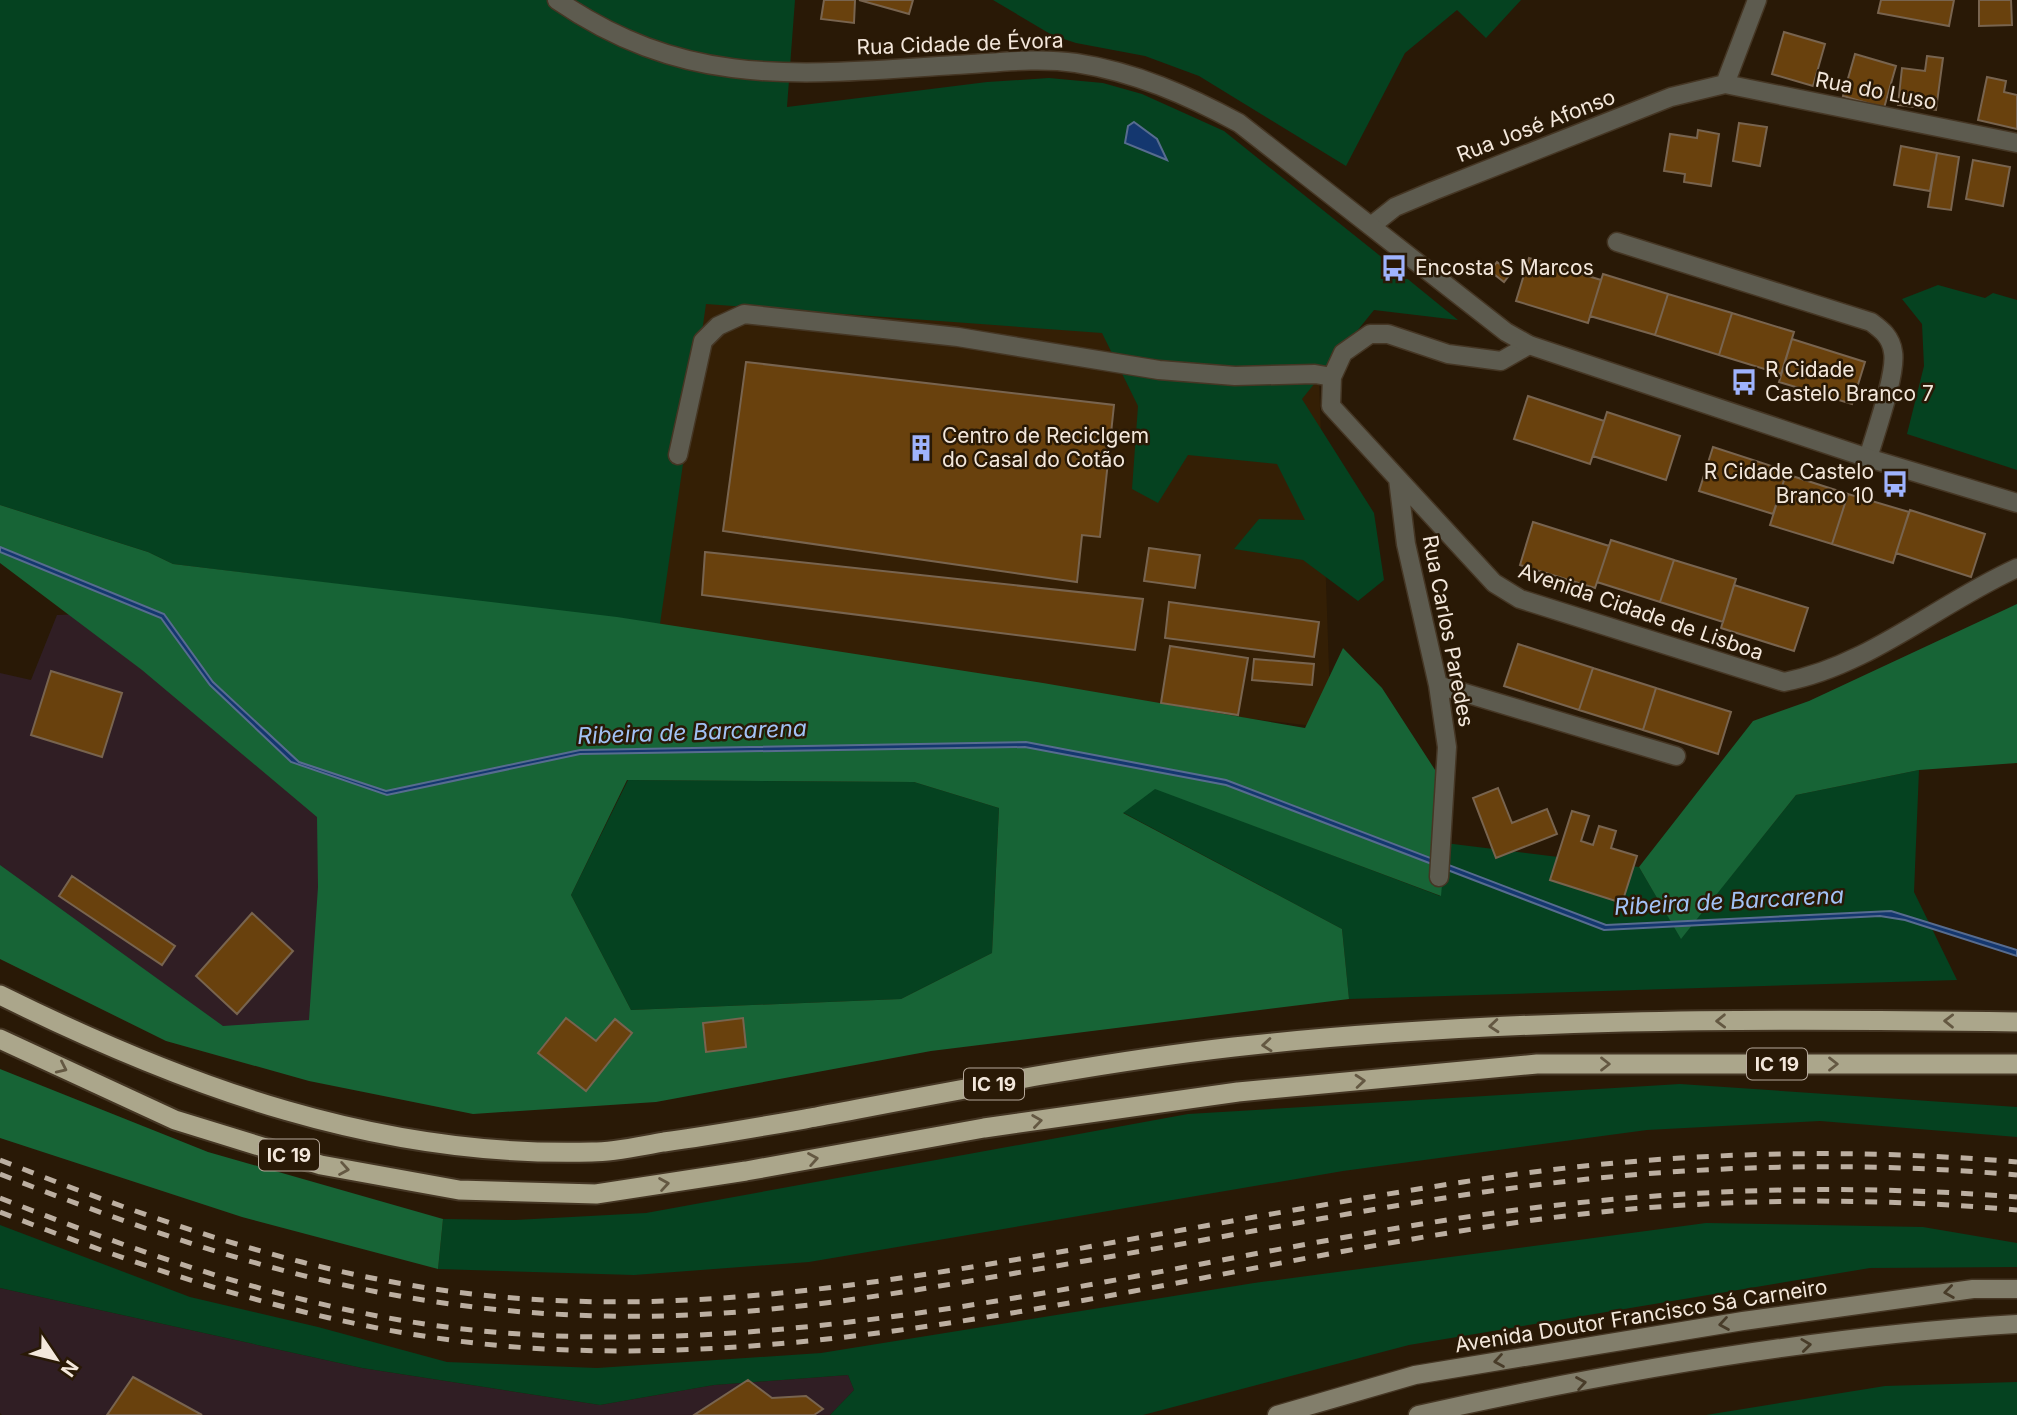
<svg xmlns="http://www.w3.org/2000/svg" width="2017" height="1415" viewBox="0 0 2017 1415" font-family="Inter,sans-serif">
	<rect width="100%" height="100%" fill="#291906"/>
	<path fill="#341f05" d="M658 268 1318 350 1331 728 634 648Z"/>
	<path fill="#301e24" d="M85 614 350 821 324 995 288 1055 179 1032 0 896V673L31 680 57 615Z
		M0 1288 362 1368 600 1405 714 1385 848 1375 854 1390 830 1415H2L0 1413Z"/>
	<path fill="#054220" d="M0 0H795L787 107 987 82 1049 78 1103 83 1142 94 1224 131 1384 259 1381 263 1401 279 1404 276 1458 320 1374 310 1302 399 1374 513 1384 580 1358 601 1303 560 1234 549 1259 519 1305 520 1277 464 1188 455 1158 503 1132 489 1138 406 1102 333 706 304 660 624 173 564 148 552 0 505Z
		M993 0H1521L1486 38 1457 10 1405 53 1346 166 1199 76 1145 56 1076 43 1052 35Z
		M1938 285 1985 298 1993 293 2017 300V470L1907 434 1924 366 1922 324 1902 299Z
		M1919 770 1914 892 1957 980 1349 999 1342 929 1122 812 1155 788 1440 896 1445 843 1639 867 1681 938 1796 795Z
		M628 780 914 782 999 808 992 953 901 999 631 1010 571 895Z
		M1680 1084 2017 1107V1137L1820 1121 1647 1130 1343 1171 809 1262 634 1275 438 1269 443 1219 515 1220 646 1213 1188 1114Z
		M1706 1223 1923 1227 2017 1243V1267L1870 1268 1409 1345 1143 1415H830L854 1390 848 1375 714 1385 600 1405 362 1368 0 1288V1225L190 1297 318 1327 447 1362 597 1368 821 1353 1254 1283Z
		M2017 1382V1415H1706L1885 1386Z"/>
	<path fill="#176436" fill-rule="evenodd" d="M0 505 148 552 173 564 617 617 1043 683 1305 728 1343 648 1382 688 1450 793 1441 896 1155 789 1123 813 1342 929 1349 999 931 1051 656 1102 473 1114 309 1081 166 1041 0 959V865L223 1026 309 1020 318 887 317 817 142 670 0 563ZM627 780 914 782 999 808 992 953 901 999 631 1010 571 895Z
		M2017 604V763L1919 770 1796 795 1681 939 1639 867 1753 721 1809 701Z
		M0 1069 208 1152 443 1219 438 1269 242 1217 0 1138Z"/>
	<path fill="#14376f" stroke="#576c8f" stroke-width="2" d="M1134 122 1157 139 1167 160 1125 143 1128 126Z
		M0 547 164 614 213 682 299 762 386 791 580 750 1026 742 1226 780 1606 925 1891 911 2017 950V956L1905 920 1880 916 1604 930 1226 785 1025 747 580 754 387 795 291 762 210 685 161 618 0 552Z"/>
	<path fill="#69410d" stroke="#78644f" stroke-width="2" d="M824 0H855L854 23 821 19Z
		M859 0H913L909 14Z
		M1881 0H1954L1949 26 1878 13Z
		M1979 0H2011L2012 25 1979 26Z
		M1784 32 1825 44 1813 86 1772 74Z
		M1855 54 1896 66 1884 108 1843 96Z
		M1927 56 1943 58 1936 110 1898 105 1902 68 1925 71Z
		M1987 77 2006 81 2004 92 2017 95V129L1978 120Z
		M1739 123 1767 127 1760 166 1733 161Z
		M1698 130 1719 134 1711 186 1684 182 1685 174 1664 171 1670 134 1697 138Z
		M1901 146 1937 153 1930 191 1894 185Z
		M1937 153 1959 157 1951 210 1928 207Z
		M1973 160 2010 167 2003 206 1966 199Z
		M1529 258 1601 280 1588 323 1516 301Z
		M1497 262 1511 273 1504 282 1490 271Z
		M1603 274 1668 294 1655 335 1590 316Z
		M1668 294 1732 313 1719 355 1655 335Z
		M1732 313 1794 332 1781 374 1719 355Z
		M1792 339 1865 362 1852 404 1779 382Z
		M746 362 1114 405 1100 537 1082 535 1077 582 723 531Z
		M1528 396 1604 421 1590 464 1514 439Z
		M1607 412 1680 436 1666 480 1593 456Z
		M1713 447 1787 471 1773 514 1699 491Z
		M1786 474 1848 494 1832 544 1770 525Z
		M1848 494 1909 512 1893 563 1832 544Z
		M1910 510 1985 534 1971 577 1896 553Z
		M1533 522 1609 546 1595 588 1520 565Z
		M1611 540 1674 560 1660 602 1597 582Z
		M1149 548 1200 555 1195 588 1144 581Z
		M705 552 1143 599 1135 650 702 595Z
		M1674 560 1736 579 1723 622 1660 602Z
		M1734 585 1808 608 1794 651 1721 628Z
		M1169 602 1319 622 1314 657 1165 638Z
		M1518 644 1593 668 1579 710 1504 686Z
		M1170 646 1248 658 1238 715 1161 703Z
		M1254 659 1314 664 1312 685 1252 680Z
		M1593 668 1656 688 1643 730 1579 710Z
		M51 671 122 693 102 757 31 735Z
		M1656 688 1731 712 1718 754 1643 730Z
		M1498 788 1512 823 1547 809 1557 834 1496 858 1473 798Z
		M1572 811 1589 816 1581 841 1593 845 1599 826 1616 831 1611 848 1637 856 1622 903 1550 880Z
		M72 876 175 946 162 965 59 896Z
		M252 913 293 951 237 1014 196 976Z
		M566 1018 596 1041 615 1019 632 1033 586 1091 538 1053Z
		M743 1018 746 1047 706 1052 703 1023Z
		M133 1377 202 1415H107Z
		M748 1380 772 1398 806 1396 823 1409 814 1415H694Z"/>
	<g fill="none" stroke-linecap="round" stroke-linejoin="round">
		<defs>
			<path id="minor" d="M1725 84 1757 0
				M1371 226 1395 207 1433 191 1671 97 1725 84 2017 143
				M1617 242 1871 322C1882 330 1891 337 1893 352 1897 373 1875 434 1868 458
				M1529 345 1501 361 1448 354 1388 334H1370L1343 353 1332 377 1331 406 1494 583 1520 599 1784 682C1869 666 1939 603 2017 568
				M678 455 703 341 718 326 744 314 958 337 1159 370 1235 376 1315 374 1332 377
				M1398 479 1406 544 1438 685 1447 747 1439 877
				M1438 685 1676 756"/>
			<path id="tertiary" d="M557 0C690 91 804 74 955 65 995 63 1036 57 1076 63 1135 72 1187 95 1239 123L1506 332 1529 345 1868 458 2017 503"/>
			<path id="secondary" d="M1277 1415 1415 1375 1743 1321 1973 1289H2017
				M1418 1415C1615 1371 1816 1336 2017 1324"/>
			<path id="trunk" d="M0 995C188 1088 379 1158 592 1152 616 1152 640 1146 664 1142 715 1135 765 1126 816 1117 954 1091 1094 1063 1234 1047 1494 1018 1755 1018 2017 1022
				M0 1039 175 1120 321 1165 459 1190 596 1194 746 1171 984 1128 1238 1092 1537 1064H2017"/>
		</defs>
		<use href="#minor" stroke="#453624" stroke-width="21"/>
		<use href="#tertiary" stroke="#453624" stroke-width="21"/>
		<use href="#secondary" stroke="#453624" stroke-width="21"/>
		<use href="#trunk" stroke="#453624" stroke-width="23"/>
		<use href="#minor" stroke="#5d5b4f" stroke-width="18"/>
		<use href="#tertiary" stroke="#5d5b4f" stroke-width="18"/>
		<use href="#secondary" stroke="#827e6b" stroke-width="18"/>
		<use href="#trunk" stroke="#aba68b" stroke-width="19"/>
		<path stroke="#bcafa1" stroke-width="5" stroke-dasharray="12 12" stroke-linecap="butt" d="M0 1160C177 1230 354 1291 546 1300 711 1309 874 1284 1037 1256 1179 1231 1320 1204 1463 1182 1646 1153 1832 1146 2017 1162
			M0 1174C205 1255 384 1312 607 1316 776 1320 943 1285 1108 1257 1253 1232 1398 1202 1544 1184 1701 1165 1860 1161 2017 1175
			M0 1198C163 1262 329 1320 505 1333 826 1357 1139 1268 1453 1219 1641 1190 1827 1182 2017 1197
			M0 1212C176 1281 356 1339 546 1349 878 1366 1208 1265 1534 1220 1694 1198 1857 1196 2017 1210"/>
	</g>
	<defs><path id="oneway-chevron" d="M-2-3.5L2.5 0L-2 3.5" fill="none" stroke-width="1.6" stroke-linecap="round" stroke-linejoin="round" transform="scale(1.75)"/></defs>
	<g stroke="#645842">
		<use href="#oneway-chevron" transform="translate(1721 1021) rotate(179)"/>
		<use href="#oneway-chevron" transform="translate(1949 1021) rotate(-179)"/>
		<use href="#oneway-chevron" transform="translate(1494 1026) rotate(175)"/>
		<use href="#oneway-chevron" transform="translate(1267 1045) rotate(175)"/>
		<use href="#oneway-chevron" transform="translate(1605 1064)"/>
		<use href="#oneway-chevron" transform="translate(1833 1064)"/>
		<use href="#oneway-chevron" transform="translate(62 1068) rotate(25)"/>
		<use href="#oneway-chevron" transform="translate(1360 1081) rotate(-5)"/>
		<use href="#oneway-chevron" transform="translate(1037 1121) rotate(-8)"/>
		<use href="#oneway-chevron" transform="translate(813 1159) rotate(-10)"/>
		<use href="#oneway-chevron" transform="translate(344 1169) rotate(10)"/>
		<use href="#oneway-chevron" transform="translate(664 1184) rotate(-9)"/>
	</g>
	<g stroke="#483c29">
		<use href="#oneway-chevron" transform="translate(1949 1292) rotate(172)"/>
		<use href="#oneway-chevron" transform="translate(1724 1324) rotate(171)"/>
		<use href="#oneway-chevron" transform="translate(1806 1345) rotate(-7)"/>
		<use href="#oneway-chevron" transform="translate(1499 1361) rotate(171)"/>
		<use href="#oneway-chevron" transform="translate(1581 1383) rotate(-10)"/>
	</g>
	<defs>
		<symbol id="bus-bare" viewBox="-9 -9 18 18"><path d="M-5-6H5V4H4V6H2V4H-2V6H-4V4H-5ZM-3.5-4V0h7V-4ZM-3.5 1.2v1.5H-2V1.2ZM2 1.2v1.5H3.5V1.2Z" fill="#9fb3fd" stroke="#291906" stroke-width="2.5" paint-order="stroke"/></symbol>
		<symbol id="building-bare" viewBox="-9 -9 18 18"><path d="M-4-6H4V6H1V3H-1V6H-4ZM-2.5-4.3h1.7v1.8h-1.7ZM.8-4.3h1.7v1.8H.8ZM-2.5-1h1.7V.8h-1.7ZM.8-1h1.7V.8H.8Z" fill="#9fb3fd" stroke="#291906" stroke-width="2.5" paint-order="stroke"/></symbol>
	</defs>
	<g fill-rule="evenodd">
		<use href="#bus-bare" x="1375" y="249" width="38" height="38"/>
		<use href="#bus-bare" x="1725" y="363" width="38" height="38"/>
		<use href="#building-bare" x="902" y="429" width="38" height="38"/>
		<use href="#bus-bare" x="1876" y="465" width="38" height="38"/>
	</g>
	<g text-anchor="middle" stroke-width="5" stroke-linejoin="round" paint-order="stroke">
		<g fill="#291906" stroke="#b6a99b" stroke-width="2">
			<rect x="1747" y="1048.5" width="60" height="31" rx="5"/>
			<rect x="964" y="1068.5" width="60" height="31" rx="5"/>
			<rect x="259" y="1139.5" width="60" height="31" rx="5"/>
		</g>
		<g font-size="19" font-weight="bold" fill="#f3e7db">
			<text x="1777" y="1071">IC 19</text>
			<text x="994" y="1091">IC 19</text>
			<text x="289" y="1162">IC 19</text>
		</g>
		<g font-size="21" fill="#f3e7db" stroke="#291906">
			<text transform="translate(960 44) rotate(-2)" y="7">Rua Cidade de Évora</text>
			<text transform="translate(1876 91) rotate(11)" y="7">Rua do Luso</text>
			<text transform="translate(1536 126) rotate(-21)" y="7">Rua José Afonso</text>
			<text transform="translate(1641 612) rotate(19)" y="7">Avenida Cidade de Lisboa</text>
			<text transform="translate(1448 631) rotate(79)" y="7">Rua Carlos Paredes</text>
			<text transform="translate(1641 1316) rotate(-9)" y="7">Avenida Doutor Francisco Sá Carneiro</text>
		</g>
		<g font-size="21" fill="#f3e7db" stroke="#291906" text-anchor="start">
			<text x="1415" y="275">Encosta S Marcos</text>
			<text x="1765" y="377">R Cidade<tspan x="1765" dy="24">Castelo Branco 7</tspan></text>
			<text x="942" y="443">Centro de Reciclgem<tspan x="942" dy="24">do Casal do Cotão</tspan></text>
			<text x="1874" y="479" text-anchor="end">R Cidade Castelo<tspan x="1874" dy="24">Branco 10</tspan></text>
		</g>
		<g font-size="23" font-style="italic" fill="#a2c2f5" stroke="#291906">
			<text transform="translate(692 732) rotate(-2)" y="8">Ribeira de Barcarena</text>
			<text transform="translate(1729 901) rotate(-3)" y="8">Ribeira de Barcarena</text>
		</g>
	</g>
	<g transform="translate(56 1359) rotate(125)" stroke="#291906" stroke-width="5" paint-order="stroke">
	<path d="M0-5L12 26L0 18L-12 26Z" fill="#f3e7db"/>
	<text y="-10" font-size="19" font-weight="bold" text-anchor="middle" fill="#f3e7db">N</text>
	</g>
</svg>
